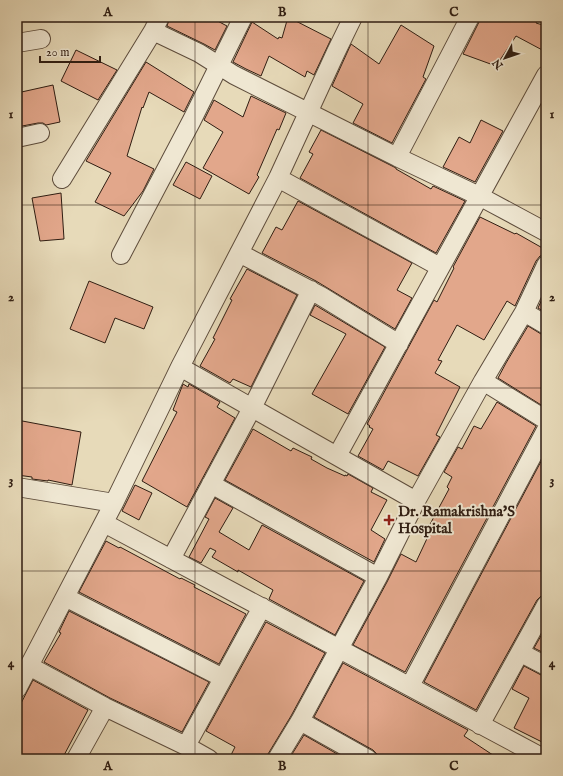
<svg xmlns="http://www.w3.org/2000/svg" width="563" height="776" viewBox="0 0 563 776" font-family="'IM FELL English',serif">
	<rect width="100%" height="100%" fill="#e7dab9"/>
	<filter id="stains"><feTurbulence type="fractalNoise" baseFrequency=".005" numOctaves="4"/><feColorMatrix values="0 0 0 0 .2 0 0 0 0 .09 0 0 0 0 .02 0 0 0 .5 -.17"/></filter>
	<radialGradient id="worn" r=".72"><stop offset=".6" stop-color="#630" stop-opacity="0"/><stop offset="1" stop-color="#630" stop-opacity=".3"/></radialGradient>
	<path fill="#e2a78b" stroke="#2f1d12" d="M170 17H210L227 26 215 50 204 44 167 26Z
		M288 17 331 39 314 75 307 71 305 77 269 56 261 76 246 69 233 62 252 22 278 39 279 37 282 38Z
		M480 17H538L536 23 546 26V52L516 36 496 66 463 54 479 22Z
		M401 25 434 46 423 77 426 79 392 143 353 123 363 104 332 86 351 44 379 64Z
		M76 50 117 70 98 100 61 81Z
		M146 62 194 92 184 112 149 92 143 108 142 107 127 156 154 169 143 191 124 216 95 202 111 173 86 161Z
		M53 85 60 122 46 125 43 123H38L17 127V93Z
		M251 96 286 113 279 130 277 129 257 175 259 177 249 194 203 168 223 132 204 120 214 100 243 117Z
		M481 120 503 131 475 182 443 167 459 137 470 143Z
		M321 130 396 168V169L431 189 433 186 465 201 436 253 300 178 313 154 309 152Z
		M186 162 212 176 200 199 173 185Z
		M61 193 64 239 40 241 32 198Z
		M298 201 412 263 397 290 412 298 395 329 316 281 262 253 276 227 282 230Z
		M480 217 515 234 516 233 546 250V255L540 256 536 261 515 306 507 301 484 340 457 325 438 360 442 361 435 373 460 387 436 435 440 437 418 476 388 461 383 470 358 456 373 429 369 427 370 426 367 424 434 300 437 302 454 268 453 267Z
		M247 269 297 295 251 387 233 379 230 383 200 366 215 339 213 338 232 300 230 299Z
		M89 281 153 307 144 329 115 318 105 343 70 329Z
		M546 290V313L538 308Z
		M315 305 385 347 348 414 312 394 346 334 310 315Z
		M528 326 541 334 546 335V408L498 378 506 363Z
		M183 384 188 387 189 384 220 402 217 407 235 418 187 507 142 481 177 412 173 410Z
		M497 402 536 426 405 672 353 645 387 582 401 554 416 562 431 530 428 528 449 489 447 487 452 477 444 472 458 447 462 449 474 426 481 429Z
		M17 420 81 432 72 485 48 480V481L32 479V477L17 475Z
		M253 429 291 451 293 448 312 457 311 459 327 468 345 476V475L347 476 348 474 373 488 371 492 387 500 371 530 385 539 374 562 225 480Z
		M546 452V595L541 596 537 600 476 710 424 682Z
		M135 485 152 493 139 520 122 511Z
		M215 498 233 508 219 532 249 550 262 525 364 581 335 635 269 599 273 590 238 570V572L212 557 216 551 210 548 201 563 189 557 209 519 205 517Z
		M106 541 119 548 120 547 180 579 181 578 195 585 194 587 246 614 219 664 79 592Z
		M69 611 209 682 182 732 110 698 44 662 61 633 59 632Z
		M266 622 325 653 291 716 268 754 267 759H229L235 747 206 731Z
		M546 627V654L534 648Z
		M343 663 468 730 464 736 499 759H378L377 754 373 750 314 717Z
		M524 666 541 675 546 676V744L514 728 529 698 512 689Z
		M33 680 88 710 62 759H17V711Z
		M304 735 346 759H289Z"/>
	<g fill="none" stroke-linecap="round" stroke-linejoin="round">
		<defs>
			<path id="street" d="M153 31 199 53 234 75 397 157 479 196 546 232
				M17 43 41 39
				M17 138 40 133
				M397 157 470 17
				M278 178 440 267
				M62 179 153 31 160 17
				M239 253 321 296 399 344
				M121 255 192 120 243 17
				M524 312 546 325
				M180 367 416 501
				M483 381 546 420
				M337 456 546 75
				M211 484 378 577
				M17 487 114 503
				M104 523 545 759
				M171 559 252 408 311 290
				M65 597 223 678
				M521 653 546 666
				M29 666 105 707 186 746 209 759
				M410 686 546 430
				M17 689 114 503 180 367 278 178 336 52 353 17
				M300 721 368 759
				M480 725 546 605
				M186 746 262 607
				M76 759 105 707
				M277 759 300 721 378 577 416 501 483 381 524 312 546 265"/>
		</defs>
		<use href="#street" stroke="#5d4c3c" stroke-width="20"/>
		<use href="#street" stroke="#efe7d2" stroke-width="18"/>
	</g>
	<path fill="none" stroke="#2f1d12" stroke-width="1" stroke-opacity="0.55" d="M195 17V759M368 17V759M17 205H546M17 388H546M17 571H546"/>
	<path fill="#8f2418" stroke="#efe7d2" stroke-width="1.5" d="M387 514h4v4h4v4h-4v4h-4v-4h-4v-4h4z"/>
	<g text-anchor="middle" stroke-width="4" stroke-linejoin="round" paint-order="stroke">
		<g font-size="15" font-weight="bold" fill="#2f1d12" stroke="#efe7d2" text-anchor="start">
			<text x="398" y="516">Dr. Ramakrishna'S<tspan x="398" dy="17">Hospital</tspan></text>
		</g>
	</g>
	<rect width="563" height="776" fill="none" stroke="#e7dab9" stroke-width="44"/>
	<g transform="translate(505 58) rotate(230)" stroke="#efe7d2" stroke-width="3" paint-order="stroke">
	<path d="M0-3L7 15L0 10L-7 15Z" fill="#2f1d12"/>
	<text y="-6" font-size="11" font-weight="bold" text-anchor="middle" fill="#2f1d12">N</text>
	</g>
	<path d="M40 56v6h60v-6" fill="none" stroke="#2f1d12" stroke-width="2"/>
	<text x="46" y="56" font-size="12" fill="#2f1d12" stroke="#efe7d2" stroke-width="3" paint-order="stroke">20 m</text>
	<rect x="22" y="22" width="519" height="732" fill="none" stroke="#2f1d12" stroke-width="1.5"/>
	<g font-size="13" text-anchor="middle" font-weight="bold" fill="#2f1d12">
		<text x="108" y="16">A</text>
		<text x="282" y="16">B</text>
		<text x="454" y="16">C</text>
		<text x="11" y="118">1</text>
		<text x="552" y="118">1</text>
		<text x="11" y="301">2</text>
		<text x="552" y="301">2</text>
		<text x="11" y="484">3</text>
		<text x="552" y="484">3</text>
		<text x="11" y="667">4</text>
		<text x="552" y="667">4</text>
		<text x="108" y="770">A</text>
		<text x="282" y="770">B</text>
		<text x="454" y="770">C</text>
	</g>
	<rect width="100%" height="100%" filter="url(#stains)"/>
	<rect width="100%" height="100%" fill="url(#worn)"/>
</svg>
